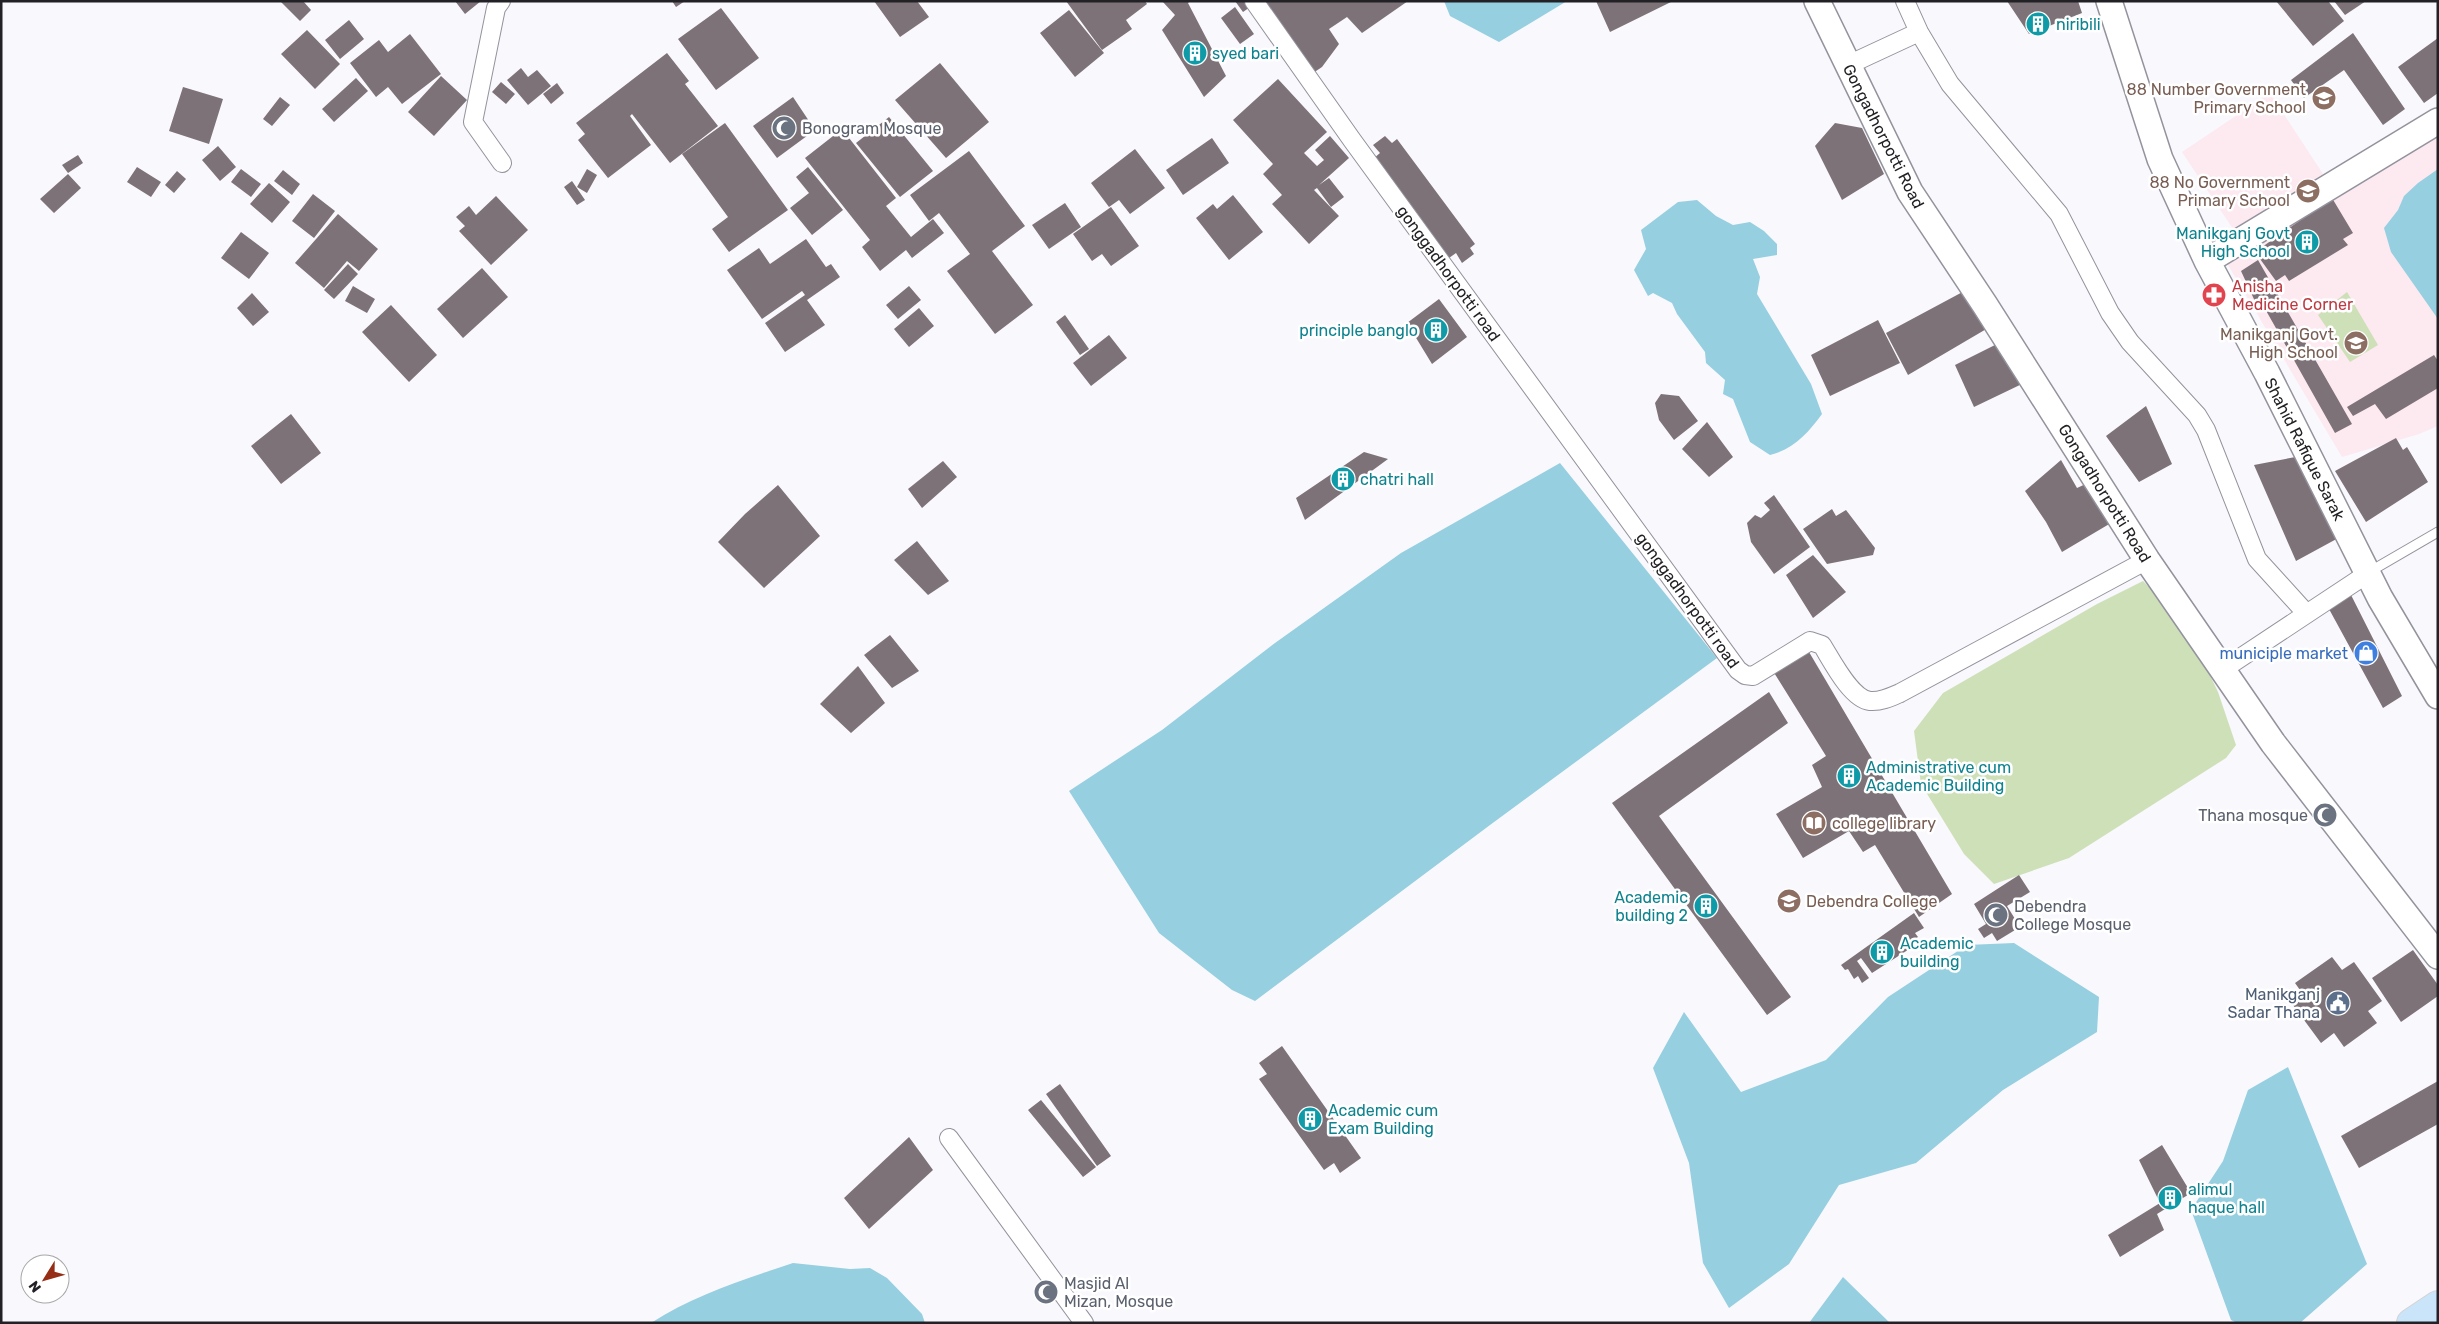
<svg xmlns="http://www.w3.org/2000/svg" width="2439" height="1324" viewBox="0 0 2439 1324" font-family="Rubik,sans-serif">
	<rect width="100%" height="100%" fill="#f9f8fd"/>
	<path fill="#fde9f0" d="M2270 93 2323 174 2235 232 2182 152Z
		M2438 131V426L2419 434 2342 457 2225 260Z"/>
	<path fill="#cee0b8" d="M2347 292 2378 345 2350 362 2318 315Z
		M2143 581 2185 623 2218 692 2236 745 2226 758 2069 858 1994 884 1964 854 1921 784 1914 731 1943 693 2097 604Z"/>
	<path fill="#96cfe0" d="M1444 1H1567L1499 42 1450 16Z
		M2438 169V319L2391 252 2384 228 2398 210 2404 196 2418 183Z
		M1697 200 1716 216 1733 225 1750 222 1764 231 1777 244V255L1753 259 1760 277 1757 294 1811 384 1822 414C1808 433 1794 449 1770 455L1750 442 1733 399 1723 394 1725 380 1706 363 1705 352 1677 314 1672 303 1653 293 1648 296 1634 270 1646 249 1641 230 1678 202Z
		M1560 463 1717 658 1490 825 1255 1001 1232 990 1159 933 1069 791 1162 730 1275 643 1401 553Z
		M2014 943 2099 997 2097 1032 2003 1090 1916 1163 1839 1185 1789 1264 1729 1308 1703 1263 1689 1163 1653 1068 1684 1012 1741 1092 1826 1060 1888 997 1967 945Z
		M2288 1067 2367 1264 2300 1323H2237L2231 1320 2191 1210 2223 1161 2248 1090Z
		M793 1263 850 1269 870 1268 887 1278 922 1314 925 1323H651C694 1295 745 1279 793 1263Z
		M1843 1277 1890 1323H1809Z"/>
	<path fill="#7d7277" d="M280 1H303L311 10 300 21Z
		M455 1H481L465 14Z
		M672 1H685L676 7Z
		M874 1H917L929 17 900 37Z
		M1066 1H1145L1147 4 1126 20 1132 29 1102 50Z
		M1162 1H1190L1188 3 1226 76 1204 97 1162 30 1175 15Z
		M1235 1H1408L1362 33 1347 17 1329 29 1339 44 1322 67 1304 79 1253 5 1243 12Z
		M1596 1H1673L1610 32Z
		M2007 1H2078L2082 13 2029 34Z
		M2276 1H2328L2344 21 2313 46Z
		M2334 1H2366L2345 15Z
		M1235 7 1254 34 1240 44 1221 18Z
		M721 8 759 58 716 90 678 39Z
		M1069 10 1104 53 1075 77 1040 33Z
		M349 20 364 39 340 59 325 40Z
		M307 30 340 64 315 89 281 54Z
		M2353 33 2405 109 2383 125 2344 70 2304 98 2291 80Z
		M410 34 441 74 402 104 388 87 376 97 350 63 379 40 388 52Z
		M2438 38V93L2424 103 2398 67Z
		M667 53 689 81 685 84 718 126 670 163 632 114 630 116 651 145 608 178 578 140 585 134 576 123Z
		M940 63 989 122 946 158 895 100Z
		M521 68 528 77 537 70 551 86 528 105 507 80Z
		M441 76 467 100 434 136 408 112Z
		M356 78 368 91 334 122 322 109Z
		M1278 79 1327 132 1304 153 1317 166 1324 160 1315 150 1330 136 1349 158 1319 185 1329 178 1344 197 1331 207 1317 188 1314 190 1339 216 1309 244 1272 204 1282 195 1263 174 1273 164 1233 120Z
		M501 82 515 94 506 104 492 92Z
		M557 83 564 93 551 104 543 94Z
		M183 87 223 99 209 144 169 131Z
		M280 97 290 105 272 126 263 119Z
		M793 97 815 130 777 158 753 126Z
		M889 117 933 171 900 197 856 143Z
		M725 123 788 210 729 252 712 229 728 217 682 154Z
		M1835 123 1862 128 1884 174 1842 200 1815 146Z
		M842 129 896 198 886 206 911 237 933 219 944 233 912 258 906 250 880 271 862 247 870 240 805 158Z
		M1385 136 1392 143 1397 139 1475 244 1470 248 1474 254 1462 263 1456 253 1449 258 1406 198 1403 200 1373 159 1380 153 1373 145Z
		M1212 138 1229 163 1183 195 1166 170Z
		M218 146 236 167 220 181 202 160Z
		M1135 149 1165 188 1130 214 1119 200 1109 207 1091 183Z
		M969 151 1025 226 992 251 1033 305 995 334 947 271 970 254 939 213 929 221 910 195Z
		M78 155 83 163 68 173 62 165Z
		M137 167 161 182 151 197 127 182Z
		M808 167 843 210 812 235 790 208 809 193 796 177Z
		M241 169 261 184 251 197 231 182Z
		M587 169 597 175 587 193 577 187Z
		M283 170 300 184 292 195 274 181Z
		M177 171 186 179 174 193 165 185Z
		M68 174 81 188 54 213 40 199Z
		M572 181 585 200 577 205 564 187Z
		M269 183 290 202 272 223 250 204Z
		M313 194 335 211 314 238 292 221Z
		M1233 195 1263 232 1229 260 1196 218 1213 204 1217 209Z
		M496 196 528 230 491 265 459 231 465 226 456 217 469 206 476 215Z
		M2332 198 2353 233 2343 239 2348 245 2289 281 2285 275 2276 281 2255 252Z
		M1065 203 1081 227 1049 249 1032 225Z
		M1111 207 1139 246 1111 266 1102 254 1092 261 1073 234Z
		M338 214 378 249 359 271 347 261 324 288 295 263Z
		M241 232 269 253 249 279 221 258Z
		M806 239 826 267 831 264 840 277 807 300 825 325 785 352 765 323 805 295 802 291 762 319 727 270 759 248 770 264Z
		M2258 260 2352 424 2335 433 2264 307 2259 310 2241 271Z
		M348 264 358 274 334 299 324 290Z
		M482 268 508 297 463 338 437 309Z
		M353 286 375 299 367 313 345 301Z
		M909 286 921 300 898 319 886 305Z
		M1970 288 1988 328 1908 375 1886 333Z
		M252 293 269 312 253 326 237 308Z
		M1439 299 1467 337 1432 364 1407 323Z
		M391 305 437 355 409 382 362 332Z
		M919 308 934 326 909 347 894 329Z
		M1065 315 1089 349 1080 355 1056 322Z
		M1878 320 1900 363 1830 396 1811 355Z
		M1109 335 1127 358 1091 386 1073 363Z
		M2005 340 2024 383 1974 407 1955 365Z
		M2434 355 2438 361V388L2386 419 2375 404 2353 416 2347 407Z
		M1661 394 1679 396 1698 421 1674 440 1659 420 1655 403Z
		M2146 406 2172 464 2139 482 2106 436Z
		M291 414 321 453 281 484 251 446Z
		M1707 422 1733 457 1709 477 1682 449Z
		M2396 438 2403 450 2407 447 2428 482 2366 522 2335 471Z
		M1364 452 1388 459 1305 520 1296 498Z
		M2301 456 2342 536 2296 561 2254 465Z
		M2061 460 2077 488 2090 482 2116 520 2062 552 2046 522 2025 491Z
		M943 461 957 477 922 508 908 489Z
		M778 485 820 536 764 588 718 542 745 514Z
		M1774 495 1810 547 1774 574 1751 542 1747 523 1755 515 1761 518 1770 510 1764 503Z
		M1832 509 1836 516 1846 510 1875 548 1873 555 1827 564 1803 529Z
		M917 541 949 581 928 595 894 560Z
		M1813 555 1846 592 1813 618 1786 575Z
		M2350 593 2402 696 2383 708 2329 609Z
		M890 635 919 671 892 688 864 655Z
		M1809 652 1952 894 1919 917 1875 845 1863 852 1849 831 1803 858 1776 814 1822 787 1812 765 1826 756 1773 671Z
		M858 666 885 703 851 733 820 704Z
		M1769 692 1788 723 1659 816 1791 997 1767 1015 1612 803Z
		M2019 875 2030 892 2007 906 2020 927 1997 941 1992 933 1984 938 1978 929 1986 924 1974 904Z
		M1914 913 1924 928 1915 933 1918 937 1911 941 1914 946 1872 973 1861 958 1857 961 1869 978 1862 983 1858 976 1854 979 1848 969 1845 970 1841 965Z
		M2413 950 2438 985V996L2401 1022 2372 978Z
		M2332 957 2342 970 2354 962 2382 1001 2368 1011 2377 1023 2344 1047 2334 1033 2321 1043 2293 1005 2305 997 2295 983Z
		M1282 1046 1361 1158 1340 1173 1334 1163 1324 1170 1259 1079 1267 1074 1259 1063Z
		M2438 1081V1124L2359 1168 2341 1136Z
		M1060 1084 1111 1156 1097 1166 1046 1094Z
		M1041 1100 1096 1167 1083 1177 1028 1110Z
		M909 1137 933 1170 869 1229 844 1198Z
		M2162 1145 2191 1193 2157 1214 2164 1230 2120 1257 2108 1235 2160 1203 2139 1160Z"/>
	<g fill="none" stroke-linecap="round" stroke-linejoin="round">
		<defs>
			<path id="lane" d="M2369 572 2438 532"/>
			<path id="street" d="M501 1 496 8 473 122 502 163
				M1254 1 1352 140 1738 670 1745 675 1753 676 1810 641 1822 645C1832 661 1851 699 1870 701 1881 702 1891 697 1900 693L2147 560
				M1905 1 1919 32 1950 84 2059 214 2110 313 2130 342 2197 415 2206 430 2257 559 2306 613
				M1848 65 1919 32
				M2222 670 2367 574
				M949 1138 1084 1323"/>
			<path id="secondary" d="M1817 1 1910 192 1985 305 2147 560 2273 743 2438 956
				M2109 1 2160 159 2207 261 2267 373 2380 598 2438 696
				M2207 261 2438 121"/>
			<path id="primary" d="M2411 1323 2438 1305"/>
		</defs>
		<use href="#lane" stroke="#93939d" stroke-width="11"/>
		<use href="#street" stroke="#93939d" stroke-width="20"/>
		<use href="#secondary" stroke="#93939d" stroke-width="28"/>
		<use href="#primary" stroke="#d3d3d4" stroke-width="30"/>
		<use href="#lane" stroke="#fff" stroke-width="9"/>
		<use href="#street" stroke="#fff" stroke-width="18"/>
		<use href="#secondary" stroke="#fff" stroke-width="25"/>
		<use href="#primary" stroke="#cae5f9" stroke-width="28"/>
	</g>
	<defs>
		<symbol id="building-disc" viewBox="-11 -11 22 22"><circle r="9.5" fill="#0f9aa8" stroke="#fff"/><path d="M-4-6H4V6H1V3H-1V6H-4ZM-2.5-4.3h1.7v1.8h-1.7ZM.8-4.3h1.7v1.8H.8ZM-2.5-1h1.7V.8h-1.7ZM.8-1h1.7V.8H.8Z" fill="#fff"/></symbol>
		<symbol id="school-disc" viewBox="-11 -11 22 22"><circle r="9.5" fill="#8d6e63" stroke="#fff"/><path d="M0-5L7-2L0 1L-7-2ZM-4 1L0 2.5L4 1V4Q0 6-4 4Z" fill="#fff"/></symbol>
		<symbol id="mosque-disc" viewBox="-11 -11 22 22"><circle r="9.5" fill="#6b7280" stroke="#fff"/><path d="M3.5-4.9A6 6 0 1 0 3.5 4.9A5 5 0 1 1 3.5-4.9Z" fill="#fff"/></symbol>
		<symbol id="pharmacy-disc" viewBox="-11 -11 22 22"><circle r="9.5" fill="#e0444e" stroke="#fff"/><path d="M-2-6h4v4h4v4h-4v4h-4v-4h-4v-4h4Z" fill="#fff"/></symbol>
		<symbol id="shop-disc" viewBox="-11 -11 22 22"><circle r="9.5" fill="#3f7fe0" stroke="#fff"/><path d="M-5-2.5h2.3a2.7 3.5 0 0 1 5.4 0H5L5.5 6h-11ZM-1.5-2.5h3a1.5 2.3 0 0 0-3 0Z" fill="#fff"/></symbol>
		<symbol id="library-disc" viewBox="-11 -11 22 22"><circle r="9.5" fill="#8d6e63" stroke="#fff"/><path d="M-6-4Q-3-5.5-.7-3.5V5Q-3 3-6 4ZM6-4Q3-5.5 .7-3.5V5Q3 3 6 4Z" fill="#fff"/></symbol>
		<symbol id="university-disc" viewBox="-11 -11 22 22"><circle r="9.5" fill="#8d6e63" stroke="#fff"/><path d="M0-5L7-2L0 1L-7-2ZM-4 1L0 2.5L4 1V4Q0 6-4 4Z" fill="#fff"/></symbol>
		<symbol id="civic-disc" viewBox="-11 -11 22 22"><circle r="9.5" fill="#5c6f8a" stroke="#fff"/><path d="M-.6-6.5H3V-4.5H.6V-3L4-1V1h2V6H-6V1h2V-1L-.6-3ZM-1.2 2.5V6h2.4V2.5Z" fill="#fff"/></symbol>
	</defs>
	<g fill-rule="evenodd">
		<use href="#building-disc" x="2024" y="10" width="28" height="28"/>
		<use href="#building-disc" x="1181" y="39" width="28" height="28"/>
		<use href="#school-disc" x="2310" y="84" width="28" height="28"/>
		<use href="#mosque-disc" x="770" y="114" width="28" height="28"/>
		<use href="#school-disc" x="2294" y="177" width="28" height="28"/>
		<use href="#building-disc" x="2293" y="228" width="28" height="28"/>
		<use href="#pharmacy-disc" x="2200" y="281" width="28" height="28"/>
		<use href="#building-disc" x="1422" y="316" width="28" height="28"/>
		<use href="#school-disc" x="2342" y="329" width="28" height="28"/>
		<use href="#building-disc" x="1329" y="465" width="28" height="28"/>
		<use href="#shop-disc" x="2352" y="639" width="28" height="28"/>
		<use href="#building-disc" x="1835" y="762" width="28" height="28"/>
		<use href="#mosque-disc" x="2311" y="801" width="28" height="28"/>
		<use href="#library-disc" x="1800" y="809" width="28" height="28"/>
		<use href="#university-disc" x="1775" y="887" width="28" height="28"/>
		<use href="#building-disc" x="1692" y="892" width="28" height="28"/>
		<use href="#mosque-disc" x="1982" y="901" width="28" height="28"/>
		<use href="#building-disc" x="1868" y="938" width="28" height="28"/>
		<use href="#civic-disc" x="2324" y="989" width="28" height="28"/>
		<use href="#building-disc" x="1296" y="1105" width="28" height="28"/>
		<use href="#building-disc" x="2156" y="1184" width="28" height="28"/>
		<use href="#mosque-disc" x="1032" y="1278" width="28" height="28"/>
	</g>
	<g text-anchor="middle" stroke-width="5" stroke-linejoin="round" paint-order="stroke">
		<g font-size="16" fill="#0d838f" stroke="#fff" text-anchor="start">
			<text x="2056" y="30">niribili</text>
			<text x="1212" y="59">syed bari</text>
			<text x="2290" y="239" text-anchor="end">Manikganj Govt<tspan x="2290" dy="18">High School</tspan></text>
			<text x="1418" y="336" text-anchor="end">principle banglo</text>
			<text x="1360" y="485">chatri hall</text>
			<text x="1866" y="773">Administrative cum<tspan x="1866" dy="18">Academic Building</tspan></text>
			<text x="1688" y="903" text-anchor="end">Academic<tspan x="1688" dy="18">building 2</tspan></text>
			<text x="1900" y="949">Academic<tspan x="1900" dy="18">building</tspan></text>
			<text x="1328" y="1116">Academic cum<tspan x="1328" dy="18">Exam Building</tspan></text>
			<text x="2188" y="1195">alimul<tspan x="2188" dy="18">haque hall</tspan></text>
		</g>
		<g font-size="16" fill="#785e54" stroke="#fff" text-anchor="end">
			<text x="2306" y="95">88 Number Government<tspan x="2306" dy="18">Primary School</tspan></text>
			<text x="2290" y="188">88 No Government<tspan x="2290" dy="18">Primary School</tspan></text>
			<text x="2338" y="340">Manikganj Govt.<tspan x="2338" dy="18">High School</tspan></text>
			<text x="1832" y="829" text-anchor="start">college library</text>
			<text x="1806" y="907" text-anchor="start">Debendra College</text>
		</g>
		<g font-size="16" fill="#5b616d" stroke="#fff" text-anchor="start">
			<text x="802" y="134">Bonogram Mosque</text>
			<text x="2308" y="821" text-anchor="end">Thana mosque</text>
			<text x="2014" y="912">Debendra<tspan x="2014" dy="18">College Mosque</tspan></text>
			<text x="1064" y="1289">Masjid Al<tspan x="1064" dy="18">Mizan, Mosque</tspan></text>
		</g>
		<g font-size="16" fill="#222226" stroke="#fff">
			<text transform="translate(1884 136) rotate(63)" y="6">Gongadhorpotti Road</text>
			<text transform="translate(1449 273) rotate(54)" y="6">gonggadhorpotti road</text>
			<text transform="translate(2305 449) rotate(63)" y="6">Shahid Rafique Sarak</text>
			<text transform="translate(2105 493) rotate(58)" y="6">Gongadhorpotti Road</text>
			<text transform="translate(1688 600) rotate(54)" y="6">gonggadhorpotti road</text>
		</g>
		<g font-size="16" fill="#be3a42" stroke="#fff" text-anchor="start">
			<text x="2232" y="292">Anisha<tspan x="2232" dy="18">Medicine Corner</tspan></text>
		</g>
		<g font-size="16" fill="#366cbe" stroke="#fff" text-anchor="end">
			<text x="2348" y="659">municiple market</text>
		</g>
		<g font-size="16" fill="#4e5e75" stroke="#fff" text-anchor="end">
			<text x="2320" y="1000">Manikganj<tspan x="2320" dy="18">Sadar Thana</tspan></text>
		</g>
	</g>
	<rect width="2439" height="1324" fill="none" stroke="#222226" stroke-width="5"/>
	<g transform="translate(45 1279) rotate(233)"><circle r="24" fill="#ffffff" stroke="#a7a7a8"/>
	<path d="M0-4L9 19L0 12L-9 19Z" fill="#962d15"/>
	<text y="-8" font-size="14" font-weight="bold" text-anchor="middle" fill="#222226">N</text>
	</g>
</svg>
